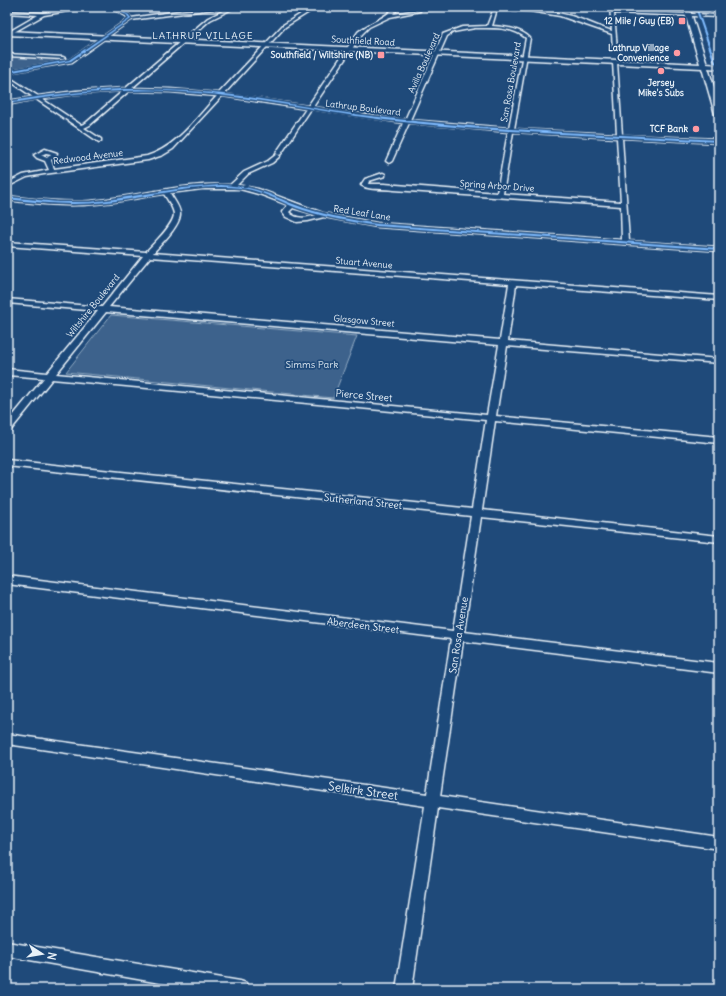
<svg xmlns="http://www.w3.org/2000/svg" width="726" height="996" viewBox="0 0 726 996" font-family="Delius,sans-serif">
	<rect width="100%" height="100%" fill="#1f4a7a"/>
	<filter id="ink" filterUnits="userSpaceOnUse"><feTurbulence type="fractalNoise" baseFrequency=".025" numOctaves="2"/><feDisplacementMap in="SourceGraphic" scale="8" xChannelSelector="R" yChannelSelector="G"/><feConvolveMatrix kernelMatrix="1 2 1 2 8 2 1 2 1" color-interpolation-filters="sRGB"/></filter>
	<g filter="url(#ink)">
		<path fill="#3c628c" stroke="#92aac2" d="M7 56 65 59 68 60 7 71Z
			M111 315 357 336 333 398 66 372Z"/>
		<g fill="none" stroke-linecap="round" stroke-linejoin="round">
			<defs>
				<path id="street" d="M82 7H92L44 15 7 36V33L38 15 7 13V11L43 13Z
					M109 7C116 7 128 11 131 18L179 11 229 7 131 20 72 62 7 73V71L69 60 128 19 126 16Z
					M231 7H236L210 20 132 88 170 89 219 93 283 25 312 7H317L285 27 224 94 308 106 358 32C370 22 385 19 395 7H399L393 14 418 10 420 11 390 17 369 27 362 34 313 107 405 120 443 34 462 27 487 26 494 8 486 7C515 7 543 9 571 16 585 20 598 27 612 31L610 7H614V11L719 15V17L614 13 617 49 615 50 613 49 612 34 560 16 530 11 497 9 492 26C505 27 520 28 530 38L514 129 617 134 613 62 615 61 617 62 622 135 719 139V143L622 138 629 241 719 247V251L377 227 324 217 308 221 297 222 286 217 282 212 288 205 262 195 240 189H202L170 193C173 199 181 208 180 215 179 227 161 244 153 253L719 296V300L516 285 508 341 719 359V363L507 346 496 416 719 437V443L495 421 482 510 719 536V542L481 517 464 632 719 663V673L463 641 440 796 719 837V849L438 808 412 989H396L425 806 7 744V734L427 794 451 639 7 584V576L453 631 471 516 7 466V460L472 509 486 420 52 379 10 431 7 432V423L44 378 7 375V369L47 373 98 311 7 303V299L102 307 143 256 7 246V242L146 252C153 244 174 225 174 214 173 207 167 199 164 194 135 198 107 205 78 205 54 206 31 203 7 200V196C34 199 62 203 90 201 137 197 183 182 230 185L244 172 268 161 277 154 280 156 272 163 248 174 237 185 258 189 323 213 377 223 622 240 621 206 394 190C384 188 369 191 361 185L365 179 383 173 385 174V176L369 181 368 184H384L497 193 508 132 409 123 392 161 389 163 386 161 403 123 311 109 281 154 279 155 276 153 306 109 222 96 173 149 163 155 148 160 44 174 27 177 7 187V183L23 175 49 170 45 161 37 158 34 155 45 149 57 153 56 156 51 160 54 169 147 156C177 147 196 118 217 96L170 92 129 91 90 125 84 128 101 139V141L99 142 36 99 7 105V101L33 97 7 79V76L38 96 76 91 126 88 208 18ZM475 28C492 28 512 26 526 38L509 128 410 120 447 36 453 32ZM123 91 86 123 81 125 42 99 76 94ZM513 132 617 138 621 202 503 194ZM46 153 51 154 47 158 41 155ZM293 208 317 215C307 218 296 220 289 212ZM150 257 509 284 500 340 109 307ZM106 312 499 345 487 415 56 374Z
					M407 7H460L430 10Z
					M7 54 63 57 65 58 63 59 7 56Z
					M7 942 240 981 246 983 248 989H194L7 956Z"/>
				<path id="secondary" d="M683 7H689L707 64 719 65V69L708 68 719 102V116L715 114 702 68 7 35V31L700 64Z"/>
			</defs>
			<use href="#street" stroke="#e8f1f8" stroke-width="3"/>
			<use href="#secondary" stroke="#e8f1f8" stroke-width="3"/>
			<use href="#street" fill="#1f4a7a" fill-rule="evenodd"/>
			<use href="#secondary" fill="#1f4a7a" fill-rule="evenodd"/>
			<defs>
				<path id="cycleway" d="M110 7H113L129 15 131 19 71 61 7 73V71L69 60 129 19 127 15Z
					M695 7H697L716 62H719V64L714 63Z
					M123 89C162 89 201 91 241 96 290 103 338 113 387 118 497 131 608 134 719 140V142C608 136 496 133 385 120 313 111 241 94 168 91 114 89 60 94 7 104V102C46 95 84 91 123 89Z
					M221 185C231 186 240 186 249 188 268 192 286 202 304 208 328 216 353 220 377 224L719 248V250L377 226C352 222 327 218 303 210 282 203 262 190 240 188 195 183 151 197 107 202 73 206 41 203 7 199V197L58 202H89L108 200 183 188Z"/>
			</defs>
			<use href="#cycleway" stroke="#1f4a7a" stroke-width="3"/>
			<use href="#cycleway" fill="#80bcff" fill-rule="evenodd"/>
		</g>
	</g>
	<g fill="#ff9aa2" stroke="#1f4a7a" stroke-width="1.5">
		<rect x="678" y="17" width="8" height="8" rx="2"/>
		<circle cx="677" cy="53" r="4"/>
		<rect x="377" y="51" width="8" height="8" rx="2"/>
		<circle cx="661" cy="71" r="4"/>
		<circle cx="696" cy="129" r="4"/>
	</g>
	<g text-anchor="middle" stroke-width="3.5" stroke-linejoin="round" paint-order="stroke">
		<g font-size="9" font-weight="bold" fill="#e8f1f8" stroke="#1f4a7a" text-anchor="end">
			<text x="674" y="24">12 Mile / Guy (EB)</text>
			<text x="669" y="51">Lathrup Village<tspan x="669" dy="10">Convenience</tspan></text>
			<text x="373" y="58">Southfield / Wiltshire (NB)</text>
			<text x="661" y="86" text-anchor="middle">Jersey<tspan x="661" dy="10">Mike's Subs</tspan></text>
			<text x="688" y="132">TCF Bank</text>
		</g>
		<g font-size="9" fill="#e8f1f8" stroke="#1f4a7a">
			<text transform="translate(363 41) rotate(3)" y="3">Southfield Road</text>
			<text transform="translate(424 63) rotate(-66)" y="3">Avilla Boulevard</text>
			<text transform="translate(511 82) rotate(-80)" y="3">San Rosa Boulevard</text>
			<text transform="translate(363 108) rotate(7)" y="3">Lathrup Boulevard</text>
			<text transform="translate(88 157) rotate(-7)" y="3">Redwood Avenue</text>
			<text transform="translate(497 186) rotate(4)" y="3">Spring Arbor Drive</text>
			<text transform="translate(362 213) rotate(9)" y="3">Red Leaf Lane</text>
			<text transform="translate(364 263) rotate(5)" y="3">Stuart Avenue</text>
			<text transform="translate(93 306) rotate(-51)" y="3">Wiltshire Boulevard</text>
			<text transform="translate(364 321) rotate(5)" y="3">Glasgow Street</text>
		</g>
		<g font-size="10" letter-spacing="1" fill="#e8f1f8" stroke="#1f4a7a">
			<text x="203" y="39">LATHRUP VILLAGE</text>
		</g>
		<g font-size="10" fill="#d7e3ed" stroke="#1f4a7a">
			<text x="312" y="368">Simms Park</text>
		</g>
		<g font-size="10" fill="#e8f1f8" stroke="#1f4a7a">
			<text transform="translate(364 395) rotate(5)" y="4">Pierce Street</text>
			<text transform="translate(363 501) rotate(6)" y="4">Sutherland Street</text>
			<text transform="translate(363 625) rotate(7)" y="4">Aberdeen Street</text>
			<text transform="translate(458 635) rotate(-81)" y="4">San Rosa Avenue</text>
		</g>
		<g font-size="12" fill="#e8f1f8" stroke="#1f4a7a">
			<text transform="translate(363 791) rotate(8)" y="4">Selkirk Street</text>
		</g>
	</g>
	<rect width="726" height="996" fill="none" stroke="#1f4a7a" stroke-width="24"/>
	<rect x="12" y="12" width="702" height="972" fill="none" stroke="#e8f1f8" stroke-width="1.5" filter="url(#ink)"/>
	<g transform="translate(42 954) rotate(102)" stroke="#1f4a7a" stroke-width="3" paint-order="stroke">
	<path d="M0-3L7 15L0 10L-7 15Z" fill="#e8f1f8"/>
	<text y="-6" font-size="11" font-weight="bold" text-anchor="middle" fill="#e8f1f8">N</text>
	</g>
</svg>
